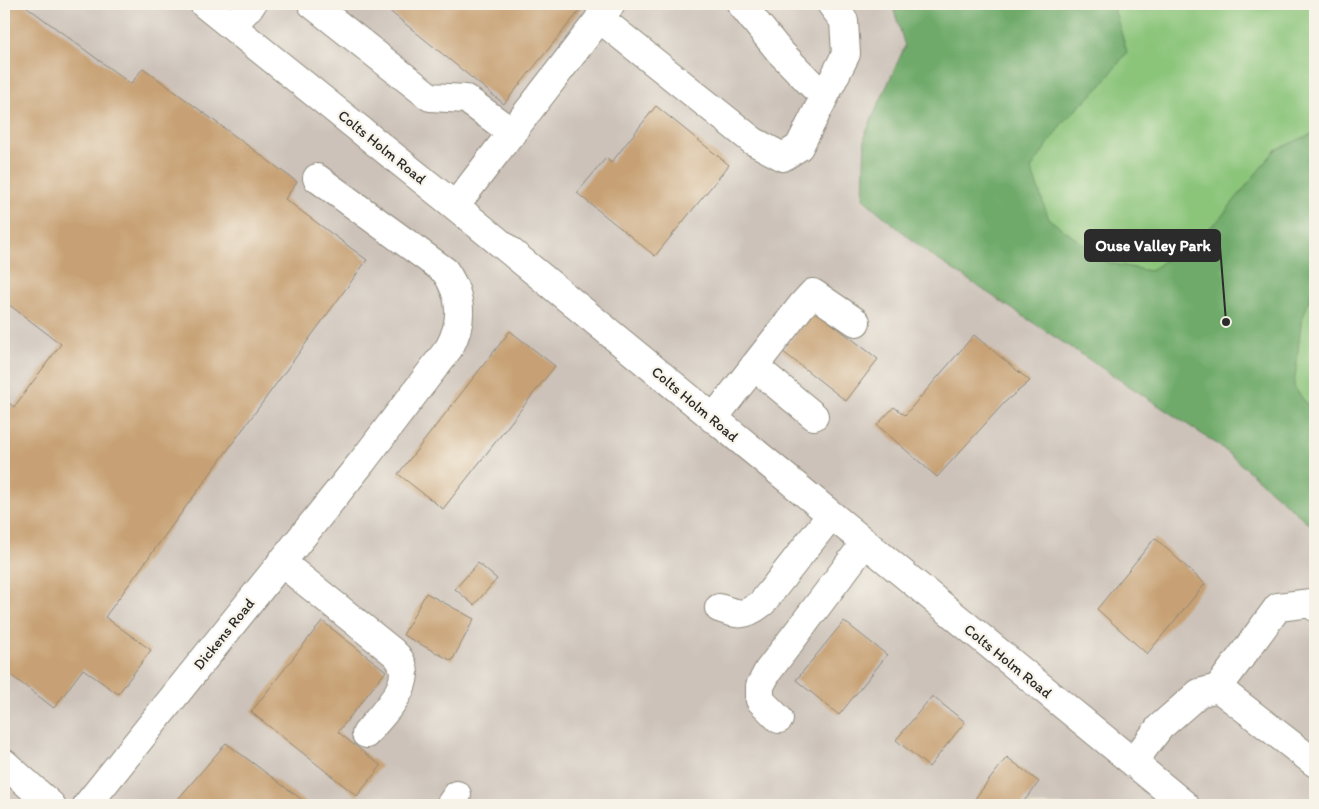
<svg xmlns="http://www.w3.org/2000/svg" width="1319" height="809" viewBox="0 0 1319 809" font-family="Itim,sans-serif">
	<rect width="100%" height="100%" fill="#f7f3e8"/>
	<filter id="ink" filterUnits="userSpaceOnUse"><feTurbulence type="fractalNoise" baseFrequency=".02" numOctaves="2"/><feDisplacementMap in="SourceGraphic" scale="10" xChannelSelector="R" yChannelSelector="G"/><feConvolveMatrix kernelMatrix="1 2 1 2 8 2 1 2 1" color-interpolation-filters="sRGB"/></filter>
	<filter id="wash" filterUnits="userSpaceOnUse"><feTurbulence type="fractalNoise" baseFrequency=".0096" numOctaves="4" result="noise"/><feDisplacementMap in="SourceGraphic" scale="20" xChannelSelector="R" yChannelSelector="G"/><feGaussianBlur stdDeviation="1.12" result="paint"/><feColorMatrix in="noise" values="0 0 0 0 0 0 0 0 0 0 0 0 0 0 0 0 0 1.4 0 .05"/><feComposite in="paint" operator="in"/></filter>
	<g filter="url(#wash)">
		<rect width="100%" height="100%" fill="#efe5ca"/>
		<path fill="#ccc2b9" d="M4 4H964L1315 442V805H4Z"/>
		<path fill="#8bc57a" stroke="#5b7852" d="M964 4H1315V442L958 201Z"/>
		<path fill="#70aa6a" stroke="#4e6a4a" d="M892 4H1107L1115 12 1127 52 1101 86 1063 122 1031 169 1049 219 1109 263 1150 271 1217 222 1275 150 1312 134 1315 135V284L1301 323 1294 387 1315 415V529L1220 446 929 254 863 199 865 134 905 46Z"/>
		<g id="blocks">
			<path fill="#c7a174" d="M4 4H23L131 84 143 68 297 182 285 199 367 260 105 617 151 650 118 694 83 669 54 708 4 670V399L14 407 61 344 4 301Z
				M381 4H585L504 104Z
				M656 106 729 165 655 256 577 193 606 158 611 163Z
				M814 310 878 359 846 401 782 351Z
				M510 331 555 366 443 509 398 474Z
				M974 335 1030 381 1005 402 937 477 877 425 894 407 905 415Z
				M1155 538 1205 584 1147 654 1097 609Z
				M478 563 497 579 474 605 455 589Z
				M426 593 474 619 452 661 403 635Z
				M322 621 386 671 338 732 381 766 357 796 251 712Z
				M844 621 887 655 839 715 796 680Z
				M932 696 965 722 929 767 896 740Z
				M226 743 309 805H173Z
				M1007 757 1039 782 1021 805H970Z"/>
		</g>
	</g>
	<g filter="url(#ink)">
		<use href="#blocks" fill-opacity="0" stroke="#8d887a" stroke-width="1"/>
		<g fill="none" stroke-linecap="round" stroke-linejoin="round">
			<defs>
				<path id="minor" d="M204 4 455 206 1185 805
					M312 4 430 97 466 99 513 133
					M741 4 780 52 824 97
					M599 18 753 141 783 157 799 147 846 54 844 21 831 4
					M232 26 252 4
					M455 206 610 5
					M754 366 814 416
					M713 419 802 305 813 293 856 322
					M281 562 393 652C423 678 383 712 366 734
					M719 608C739 615 744 617 762 603L831 515
					M1218 688 1315 763
					M779 719 760 700V686L768 671 865 543
					M1133 762 1160 727 1199 693 1218 688 1278 607 1311 603 1315 607
					M4 763 51 805
					M87 805 362 462 449 348C464 321 462 296 445 271L317 178
					M450 805 457 795"/>
			</defs>
			<use href="#minor" stroke="#8d887a" stroke-width="30"/>
			<use href="#minor" stroke="#fff" stroke-width="28"/>
		</g>
	</g>
	<g text-anchor="middle" stroke-width="4.5" stroke-linejoin="round" paint-order="stroke">
		<g font-size="15" fill="#2b2b2b" stroke="#f7f3e8">
			<text transform="translate(382 147) rotate(39)" y="5">Colts Holm Road</text>
			<text transform="translate(695 404) rotate(40)" y="5">Colts Holm Road</text>
			<text transform="translate(224 634) rotate(-51)" y="5">Dickens Road</text>
			<text transform="translate(1008 661) rotate(39)" y="5">Colts Holm Road</text>
		</g>
	</g>
	<path fill="none" stroke="#2b2b2b" stroke-width="2" d="M1226 322L1220 246"/>
	<circle fill="#2b2b2b" stroke="#f7f3e8" stroke-width="2" cx="1226" cy="322" r="5"/>
	<rect fill="#2b2b2b" stroke="#2b2b2b" stroke-width="2" x="1085" y="230" width="135" height="31" rx="5"/>
	<g font-size="16" text-anchor="middle" font-weight="bold" fill="#fff">
		<text x="1153" y="251">Ouse Valley Park</text>
	</g>
	<rect width="1319" height="809" fill="none" stroke="#f7f3e8" stroke-width="20"/>
</svg>
